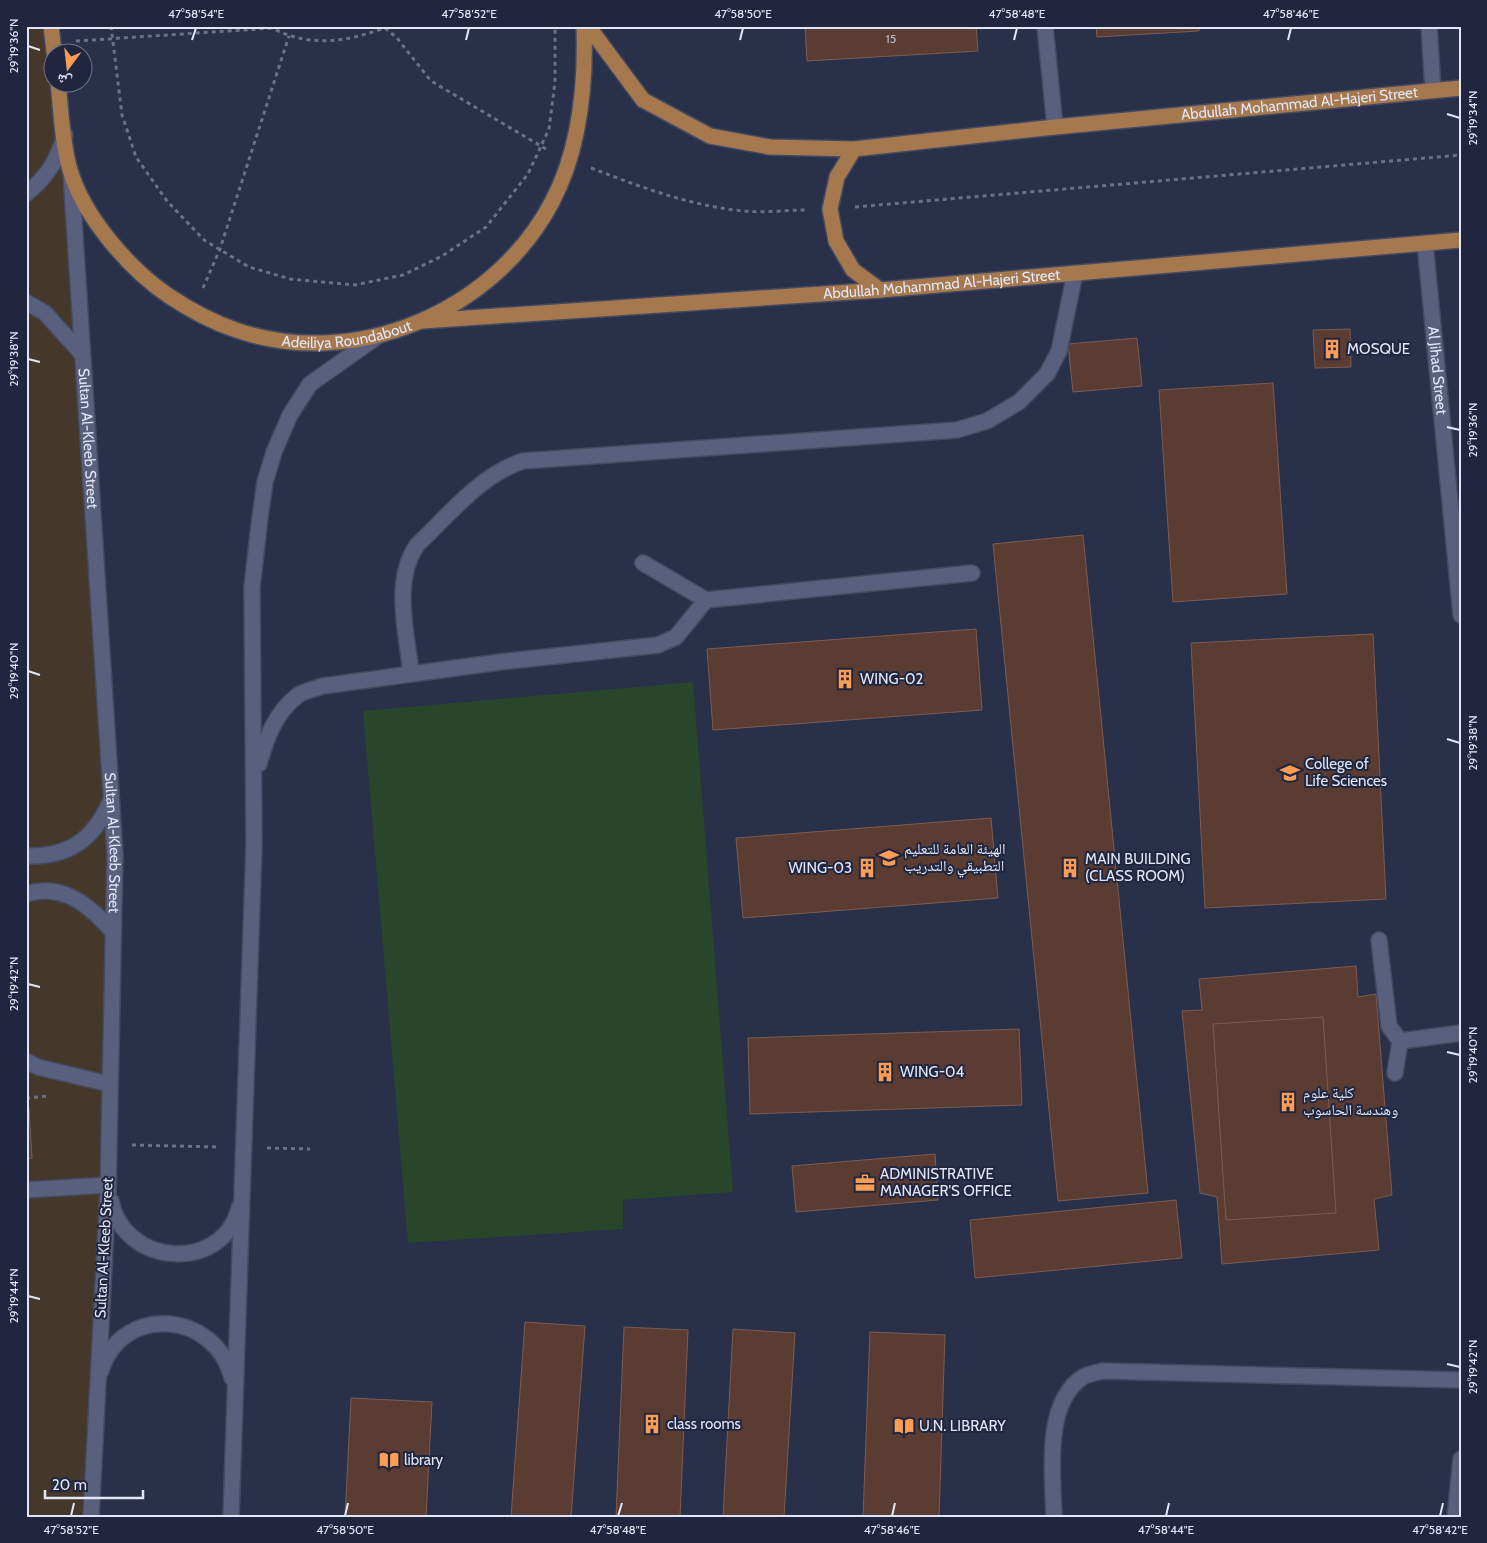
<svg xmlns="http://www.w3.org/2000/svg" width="1487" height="1543" viewBox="0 0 1487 1543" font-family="Cabin,'Noto Naskh Arabic',sans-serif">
	<rect width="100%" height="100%" fill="#29304a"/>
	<path fill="#453729" d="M26 26H51L52 82 57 83 82 354 113 932 91 1517H26Z"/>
	<path fill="#29462a" d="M693 682 733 1192 623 1200V1229L408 1243 363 711Z"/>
	<path fill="#5a3c32" stroke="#7d5c51" d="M805 26H976L978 51 807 61Z
		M1096 26H1199V31L1097 37Z
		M1350 329 1351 367 1315 368 1313 330Z
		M1137 338 1142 386 1073 392 1068 344Z
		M1273 383 1287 594 1173 602 1159 390Z
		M1083 535 1148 1193 1058 1201 993 544Z
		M976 629 982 710 713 730 707 649Z
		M1373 634 1386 899 1205 908 1191 643Z
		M991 818 998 898 743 918 736 838Z
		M1356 966 1358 997 1376 994 1392 1195 1374 1199 1379 1250 1222 1264 1217 1197 1200 1193 1182 1011 1202 1010 1199 979Z
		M1323 1017 1336 1213 1226 1220 1213 1024Z
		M1019 1029 1022 1105 750 1114 748 1038Z
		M26 1108H29L32 1158 26 1159Z
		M935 1154 938 1200 796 1212 792 1166Z
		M1176 1200 1182 1258 975 1278 970 1220Z
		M525 1322 585 1326 571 1517H511Z
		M624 1327 688 1330 680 1517H616Z
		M733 1329 795 1333 784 1517H723Z
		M870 1332 945 1335 939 1517H863Z
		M351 1398 432 1402 426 1517H345Z"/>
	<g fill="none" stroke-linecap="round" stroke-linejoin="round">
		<defs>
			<g id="minor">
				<path d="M1045 26 1055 127"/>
				<path d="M1429 26 1433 90"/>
				<path id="s1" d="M71 174 115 855 108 1190 91 1517"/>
				<path d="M26 194C47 177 57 161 65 135"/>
				<path id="s2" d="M1425 243 1461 615"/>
				<path d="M26 302 45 313 82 354"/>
				<path d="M643 563 706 600 972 573"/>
				<path d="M411 674C407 632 392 582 417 545 449 515 480 475 523 461L957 430 987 421 1019 402 1047 374 1059 351 1075 273"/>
				<path d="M259 764C266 739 275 713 297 696 303 691 315 689 323 686L500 662 658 645 676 637 706 600"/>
				<path d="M26 856C69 857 93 840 110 802"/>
				<path d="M26 894C63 882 90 906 113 932"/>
				<path d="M1379 940 1389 1026 1400 1041 1461 1033"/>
				<path d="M26 1061 38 1067 109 1084"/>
				<path d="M1395 1073 1400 1041"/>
				<path d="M26 1190 108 1185"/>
				<path d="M111 1201C124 1266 222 1274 239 1208"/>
				<path d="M101 1371C121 1303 216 1311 232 1378"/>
				<path d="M231 1517 254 845 252 587 260 517 265 482 274 452 290 415 310 384 378 336"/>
				<path d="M1054 1517C1053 1476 1043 1403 1083 1377 1088 1374 1096 1373 1102 1371L1461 1380"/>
				<path d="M1455 1517 1461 1459"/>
			</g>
			<g id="major">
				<path d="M51 26 54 52"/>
				<path id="s3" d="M588 26 643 100 710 136 770 147 854 149 1055 127 1461 88"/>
				<path id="s4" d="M58 82C61 111 62 142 70 170 84 217 129 269 169 296 190 310 212 322 236 330 355 371 494 312 552 202 580 149 586 85 584 26"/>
				<path d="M854 149 837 177 830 209 836 241 853 270 880 290"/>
				<path id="s5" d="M423 321 880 290 1461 240"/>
			</g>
		</defs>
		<use href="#minor" stroke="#444a5f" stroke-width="18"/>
		<use href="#major" stroke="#444a5f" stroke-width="18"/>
		<path stroke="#6b7288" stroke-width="3" stroke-dasharray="4 4" stroke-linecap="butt" d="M111 26 122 115 136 157 167 201 204 240 249 267 290 279 355 285 403 275 442 256 486 227 528 174 549 129 555 82V26
			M269 26C299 44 333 44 366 34 373 32 381 30 387 26
			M385 28 397 38 431 81 546 149
			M76 41 273 28
			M591 168C641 187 690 206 744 211 764 213 786 210 806 210
			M855 207 1461 155
			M203 288 220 249 289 36
			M26 1098 48 1096
			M132 1145 219 1147
			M267 1148 310 1149"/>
		<use href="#minor" stroke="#58607d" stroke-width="15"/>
		<use href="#major" stroke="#a6784d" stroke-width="15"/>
	</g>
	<path fill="none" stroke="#e2e7f8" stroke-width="2" d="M192 40 196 28M466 40 469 28M740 40 743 28M1014 40 1017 28M1288 40 1291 28M28 46 40 50M1447 114 1460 118M28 359 40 362M1447 427 1460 430M28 671 40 675M1447 739 1460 743M28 984 40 987M1447 1052 1460 1055M28 1296 40 1299M1447 1364 1460 1367M71 1516 74 1503M345 1516 348 1503M618 1516 622 1503M892 1516 895 1503M1166 1516 1169 1503M1440 1516 1443 1503"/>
	<defs>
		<symbol id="building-bare" viewBox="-9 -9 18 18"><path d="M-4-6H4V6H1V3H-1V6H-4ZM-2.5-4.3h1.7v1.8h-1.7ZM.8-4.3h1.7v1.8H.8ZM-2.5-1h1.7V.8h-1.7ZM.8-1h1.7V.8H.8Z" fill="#fd9d55" stroke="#20263f" stroke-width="2.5" paint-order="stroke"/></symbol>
		<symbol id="university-bare" viewBox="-9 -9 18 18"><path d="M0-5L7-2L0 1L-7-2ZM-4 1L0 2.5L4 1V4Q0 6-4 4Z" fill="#fd9d55" stroke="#20263f" stroke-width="2.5" paint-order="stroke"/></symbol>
		<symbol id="office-bare" viewBox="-9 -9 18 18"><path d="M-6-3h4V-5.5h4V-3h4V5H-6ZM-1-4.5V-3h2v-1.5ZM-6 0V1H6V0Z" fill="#fd9d55" stroke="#20263f" stroke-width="2.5" paint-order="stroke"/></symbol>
		<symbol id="library-bare" viewBox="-9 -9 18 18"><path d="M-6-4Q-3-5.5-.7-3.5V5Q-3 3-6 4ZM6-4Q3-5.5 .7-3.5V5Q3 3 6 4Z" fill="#fd9d55" stroke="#20263f" stroke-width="2.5" paint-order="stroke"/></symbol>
	</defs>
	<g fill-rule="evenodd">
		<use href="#building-bare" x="1318" y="335" width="28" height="28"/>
		<use href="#building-bare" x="831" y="665" width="28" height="28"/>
		<use href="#university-bare" x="1276" y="759" width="28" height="28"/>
		<use href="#university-bare" x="875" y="844" width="28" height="28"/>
		<use href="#building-bare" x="853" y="854" width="28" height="28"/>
		<use href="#building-bare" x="1056" y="854" width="28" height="28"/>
		<use href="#building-bare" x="871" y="1058" width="28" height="28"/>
		<use href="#building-bare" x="1274" y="1088" width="28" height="28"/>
		<use href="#office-bare" x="851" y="1169" width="28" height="28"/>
		<use href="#building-bare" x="638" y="1410" width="28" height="28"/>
		<use href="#library-bare" x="890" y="1412" width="28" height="28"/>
		<use href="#library-bare" x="375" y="1446" width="28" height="28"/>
	</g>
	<g text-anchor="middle" stroke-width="4" stroke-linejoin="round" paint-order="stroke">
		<g font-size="12" fill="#c0bcc6">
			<text x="891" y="43">15</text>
		</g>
		<g font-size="15" fill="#e2e7f8" stroke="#20263f">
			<text dy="5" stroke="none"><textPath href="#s3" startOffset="761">Abdullah Mohammad Al-Hajeri Street</textPath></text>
			<text dy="5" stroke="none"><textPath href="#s5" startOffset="520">Abdullah Mohammad Al-Hajeri Street</textPath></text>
			<text dy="5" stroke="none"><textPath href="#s4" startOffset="440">Adeiliya Roundabout</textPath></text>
			<text dy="5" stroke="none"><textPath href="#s2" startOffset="128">Al Jihad Street</textPath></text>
			<text dy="5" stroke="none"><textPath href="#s1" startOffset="265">Sultan Al-Kleeb Street</textPath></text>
			<text dy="5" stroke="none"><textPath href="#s1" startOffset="670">Sultan Al-Kleeb Street</textPath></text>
			<text transform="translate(104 1248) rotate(-87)" y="5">Sultan Al-Kleeb Street</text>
		</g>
		<g font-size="15" fill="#e2e7f8" stroke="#20263f" text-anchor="start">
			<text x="1347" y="354">MOSQUE</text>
			<text x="860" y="684">WING-02</text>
			<text x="1305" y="769">College of<tspan x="1305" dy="17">Life Sciences</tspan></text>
			<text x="904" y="854">الهيئة العامة للتعليم<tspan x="904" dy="17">التطبيقي والتدريب</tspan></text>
			<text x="1085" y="864">MAIN BUILDING<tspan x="1085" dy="17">(CLASS ROOM)</tspan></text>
			<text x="852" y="873" text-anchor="end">WING-03</text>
			<text x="900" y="1077">WING-04</text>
			<text x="1303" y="1098">كلية علوم<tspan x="1303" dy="17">وهندسة الحاسوب</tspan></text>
			<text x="880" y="1179">ADMINISTRATIVE<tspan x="880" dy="17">MANAGER'S OFFICE</tspan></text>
			<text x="667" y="1429">class rooms</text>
			<text x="919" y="1431">U.N. LIBRARY</text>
			<text x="404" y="1465">library</text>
		</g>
	</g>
	<rect width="1487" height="1543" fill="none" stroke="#20263f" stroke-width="55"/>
	<g transform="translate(68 68) rotate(195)"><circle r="24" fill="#20263f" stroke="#6e7389"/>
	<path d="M0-4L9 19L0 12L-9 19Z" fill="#fd9d55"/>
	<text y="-8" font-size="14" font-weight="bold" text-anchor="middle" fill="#e2e7f8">ش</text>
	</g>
	<path d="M45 1490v8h98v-8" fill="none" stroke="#e2e7f8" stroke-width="2.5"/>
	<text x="52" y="1490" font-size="15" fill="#e2e7f8" stroke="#20263f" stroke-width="4" paint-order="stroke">20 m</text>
	<rect x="28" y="28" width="1432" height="1488" fill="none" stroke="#e2e7f8" stroke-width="2"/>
	<g font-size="12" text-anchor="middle" fill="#e2e7f8">
		<text x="196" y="18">47°58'54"E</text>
		<text x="469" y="18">47°58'52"E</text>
		<text x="743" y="18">47°58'50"E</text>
		<text x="1017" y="18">47°58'48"E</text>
		<text x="1291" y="18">47°58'46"E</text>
		<text transform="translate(14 46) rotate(-90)" y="4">29°19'36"N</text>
		<text transform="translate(1473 118) rotate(-90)" y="4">29°19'34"N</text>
		<text transform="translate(14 359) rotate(-90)" y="4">29°19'38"N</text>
		<text transform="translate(1473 430) rotate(-90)" y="4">29°19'36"N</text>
		<text transform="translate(14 671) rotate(-90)" y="4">29°19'40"N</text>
		<text transform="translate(1473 743) rotate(-90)" y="4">29°19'38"N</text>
		<text transform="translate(14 984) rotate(-90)" y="4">29°19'42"N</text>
		<text transform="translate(1473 1055) rotate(-90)" y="4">29°19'40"N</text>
		<text transform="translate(14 1296) rotate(-90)" y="4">29°19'44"N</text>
		<text transform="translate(1473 1367) rotate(-90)" y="4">29°19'42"N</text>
		<text x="71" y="1534">47°58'52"E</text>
		<text x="345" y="1534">47°58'50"E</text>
		<text x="618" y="1534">47°58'48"E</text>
		<text x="892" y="1534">47°58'46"E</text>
		<text x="1166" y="1534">47°58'44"E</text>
		<text x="1440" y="1534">47°58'42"E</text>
	</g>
</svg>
